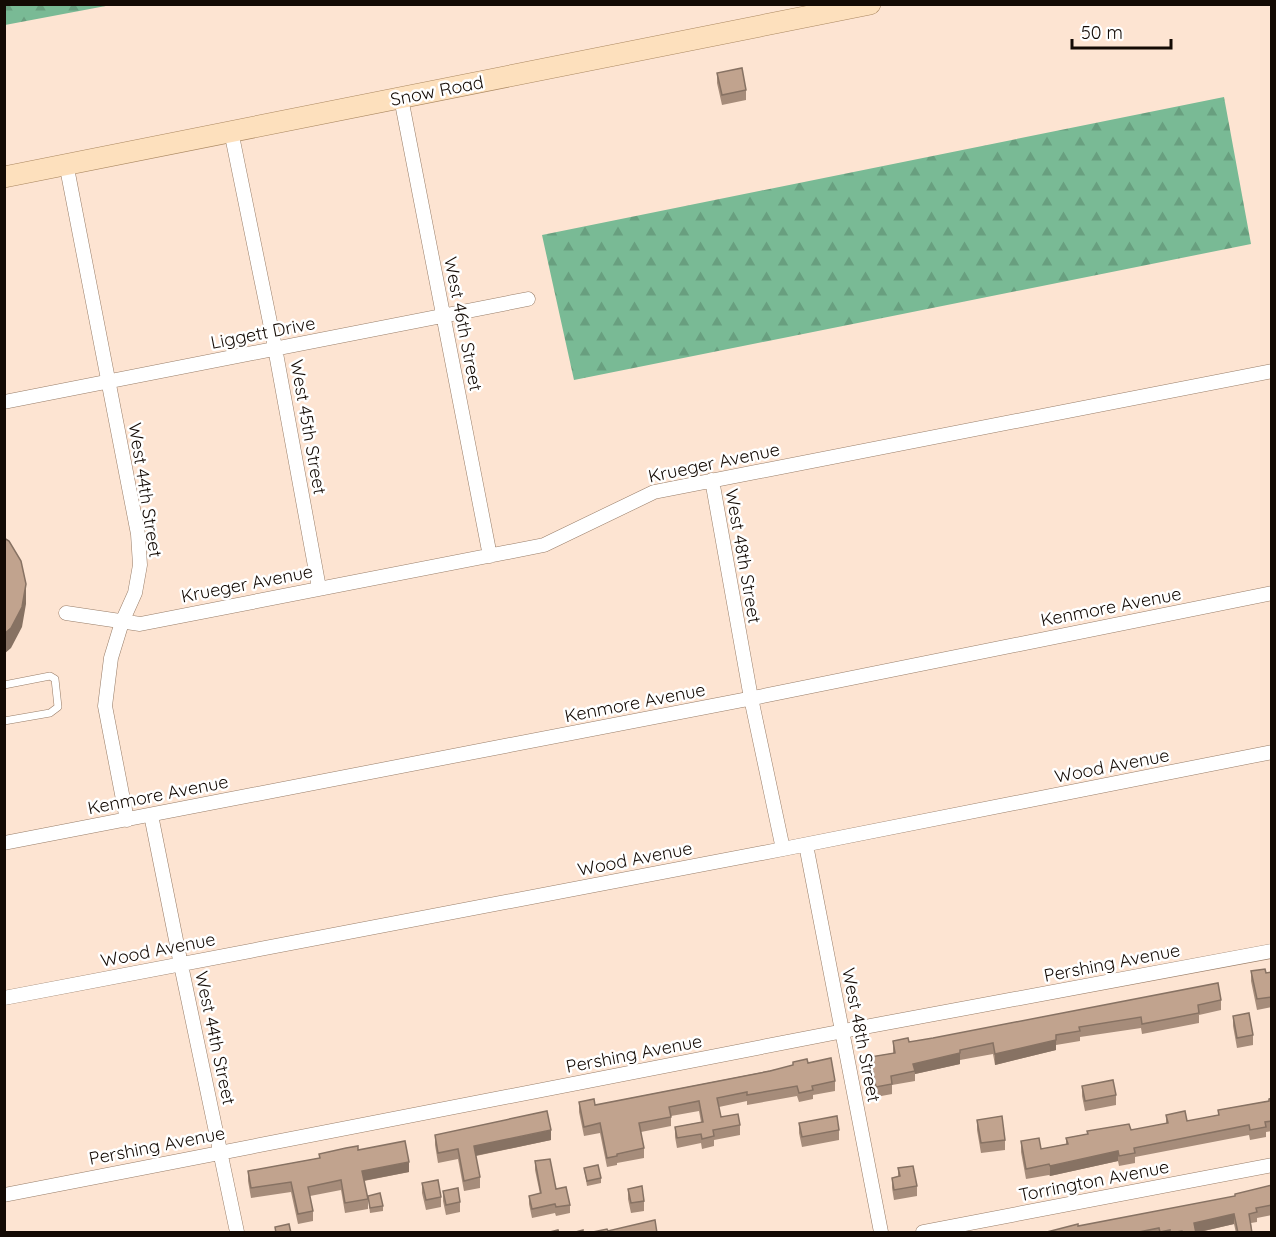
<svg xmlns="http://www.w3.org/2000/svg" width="1276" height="1237" viewBox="0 0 1276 1237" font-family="Quicksand,sans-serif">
	<defs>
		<pattern id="forest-firs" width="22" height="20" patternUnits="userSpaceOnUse" patternTransform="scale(1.5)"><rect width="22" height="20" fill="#79ba95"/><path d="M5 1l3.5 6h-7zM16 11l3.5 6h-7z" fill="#689f7f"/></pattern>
	</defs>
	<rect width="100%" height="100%" fill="#fde4d2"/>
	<path fill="url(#forest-firs)" d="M5 4H111V5L5 25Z
		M1224 97 1251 244 574 380 542 235Z"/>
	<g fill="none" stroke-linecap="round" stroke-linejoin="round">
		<defs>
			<path id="lane" d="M4 685 50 676 55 679 58 707 50 713 4 721"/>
			<path id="street" d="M401 98 490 556
				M231 131 273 337 319 588
				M66 163 138 534 140 565 135 593 122 622 111 658 105 706 127 820
				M4 402 528 299
				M712 480 751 698 783 849
				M66 613 140 624 544 545 654 492 1272 371
				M151 815 181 965 237 1232
				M4 843 763 696 1272 593
				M806 845 881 1232
				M4 998 783 849 1272 752
				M4 1195 854 1029 1272 951
				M923 1232 1272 1165"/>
			<path id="primary" d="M4 177 870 4"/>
		</defs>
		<use href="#lane" stroke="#987d68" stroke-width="8"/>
		<use href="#street" stroke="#987d68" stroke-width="15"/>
		<use href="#primary" stroke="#aa8760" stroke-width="22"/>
		<use href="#lane" stroke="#fff" stroke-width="7"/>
		<use href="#street" stroke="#fff" stroke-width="14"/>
		<use href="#primary" stroke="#fde0bd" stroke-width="21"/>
	</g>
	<path fill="#a68c7a" d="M717 73 746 90V100L722 105 717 83Z
		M1251 971 1266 973 1272 972V1007L1257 1010 1251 981Z
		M1221 1000V1010L1199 1015V1023L1142 1034 1141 1028 1080 1037V1041L1056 1045V1050L995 1065 993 1054 960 1060V1064L915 1074V1081L892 1085V1094L876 1097 870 1068V1057L893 1053V1041L909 1042Z
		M1233 1016 1253 1035V1045L1237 1048 1233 1026Z
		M808 1063 835 1081V1091L813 1095V1099L799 1102 797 1096 747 1105V1101L719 1107 721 1117 740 1125V1135L714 1140V1146L702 1149 701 1143 677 1148 675 1137V1127L701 1122 699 1111 671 1116V1126L641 1132 644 1148V1158L617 1163V1165L607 1167 600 1133 584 1136 579 1112V1102L595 1105Z
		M1082 1086 1116 1095V1105L1085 1111 1082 1096Z
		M1272 1098V1131L1266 1132V1137L1250 1140 1249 1135 1135 1157V1163L1119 1166 1118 1161 1050 1176 1049 1175 1026 1179 1021 1152V1141L1041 1149 1066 1144V1138L1087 1134V1131L1131 1130 1166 1124V1115L1187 1121 1218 1115V1110L1269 1101Z
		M977 1120 1005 1140V1150L981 1153 977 1130Z
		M799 1123 839 1130V1140L802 1147 799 1133Z
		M435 1135 551 1140 476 1156 480 1177V1188L464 1191 458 1159 438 1163 435 1145Z
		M358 1150 409 1172 364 1181 368 1199V1209L345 1213 341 1190 310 1196 313 1211V1221L298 1224 291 1192 251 1198 248 1181V1171L319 1158V1154Z
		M535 1161 556 1189 570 1205V1213L556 1216 555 1213 532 1218 529 1204V1196L540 1194 535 1170Z
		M584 1168 601 1178V1183L587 1186Z
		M898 1168 917 1186V1196L894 1200 892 1188V1178L898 1177Z
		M422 1183 441 1197V1207L426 1210 422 1193Z
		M1272 1185V1215L1257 1218V1222L1251 1223 1252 1233H1236L1234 1224 1196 1233H1043L1235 1196Z
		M628 1189 644 1201V1211L631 1213 628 1199Z
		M443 1191 460 1202V1212L446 1215 443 1201Z
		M368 1196 383 1206V1211L370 1213Z"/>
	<path fill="#877263" d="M26 584V604L22 627 11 648 4 654V634Z
		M1056 1040V1050L995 1065V1054Z
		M960 1053V1064L915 1074 913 1064Z
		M551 1130V1140L474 1156V1146Z
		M1118 1151V1161L1050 1176V1166Z
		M409 1162V1172L362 1181V1171Z
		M1234 1214V1224L1194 1233V1223Z"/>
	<path fill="#c1a38e" stroke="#877263" stroke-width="1.5" d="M742 68 746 90 722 95 717 73Z
		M4 538 9 541 21 561 26 584 22 607 11 628 4 634Z
		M1265 969 1266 973 1272 972V997L1257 999 1251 971Z
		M1218 983 1221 1000 1198 1005 1199 1013 1142 1024 1141 1017 1079 1027 1080 1031 1056 1035V1040L995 1054 993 1043 960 1050V1053L913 1064 915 1071 891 1076 892 1084 876 1087 870 1057 895 1053 893 1041 908 1038 909 1042 933 1038Z
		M1249 1013 1253 1035 1237 1038 1233 1016Z
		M831 1058 835 1081 812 1086 813 1090 799 1093 797 1086 747 1095V1092L717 1098 721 1117 738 1114 740 1125 713 1130 714 1136 702 1139 701 1134 677 1138 675 1127 703 1122 699 1101 669 1107 671 1117 639 1123 644 1148 617 1154V1156L607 1158 600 1123 584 1127 579 1102 594 1099 595 1105 770 1071 793 1065V1062L807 1059 808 1063Z
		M1113 1080 1116 1095 1085 1101 1082 1086Z
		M1272 1098V1121L1265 1122 1266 1127 1250 1130 1249 1125 1134 1148 1135 1153 1119 1156 1118 1151 1050 1166 1049 1164 1026 1169 1021 1141 1039 1138 1041 1149 1068 1144 1066 1138 1088 1134 1087 1131 1129 1124 1131 1130 1168 1123 1166 1115 1185 1111 1187 1121 1219 1115 1218 1110 1269 1101V1099Z
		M547 1111 551 1130 474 1146 480 1177 464 1181 458 1149 438 1153 435 1135Z
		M837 1116 839 1130 802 1137 799 1123Z
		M1002 1116 1005 1140 981 1143 977 1120Z
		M405 1141 409 1162 362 1171 368 1199 345 1203 341 1180 308 1187 313 1211 298 1214 291 1182 251 1188 248 1171 320 1158 319 1154 346 1148 358 1146V1150Z
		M550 1159 556 1189 566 1187 570 1205 556 1207 555 1204 532 1209 529 1196 541 1193 535 1161Z
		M598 1165 601 1178 587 1181 584 1168Z
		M913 1166 917 1186 894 1190 892 1178 900 1176 898 1168Z
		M438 1180 441 1197 426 1200 422 1183Z
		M1272 1185V1205L1256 1208 1257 1212 1249 1214 1252 1233H1238L1234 1214 1194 1223 1196 1233H1183L1182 1231 1170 1233V1230L1160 1232 1159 1228 1134 1233H1043L1078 1224V1226L1235 1196V1194Z
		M642 1186 644 1201 631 1203 628 1189Z
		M458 1188 460 1202 446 1205 443 1191Z
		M380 1193 383 1206 370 1208 368 1196Z
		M655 1220 657 1233H588L607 1229 608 1231Z
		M289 1224 291 1233H276L275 1227Z
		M558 1230 559 1233H546Z
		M583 1230V1233H572Z"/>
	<g text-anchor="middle" stroke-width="5" stroke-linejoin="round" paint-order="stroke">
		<g font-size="18" fill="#130a04" stroke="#fff">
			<text transform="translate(437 91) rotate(-11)" y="6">Snow Road</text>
			<text transform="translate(463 324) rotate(79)" y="6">West 46th Street</text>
			<text transform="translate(263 333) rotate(-11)" y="6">Liggett Drive</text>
			<text transform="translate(308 427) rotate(80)" y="6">West 45th Street</text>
			<text transform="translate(714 463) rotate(-12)" y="6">Krueger Avenue</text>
			<text transform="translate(145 490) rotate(81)" y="6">West 44th Street</text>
			<text transform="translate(743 556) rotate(80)" y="6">West 48th Street</text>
			<text transform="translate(247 584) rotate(-11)" y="6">Krueger Avenue</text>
			<text transform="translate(1111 607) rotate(-11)" y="6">Kenmore Avenue</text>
			<text transform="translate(635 703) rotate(-11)" y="6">Kenmore Avenue</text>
			<text transform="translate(1112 766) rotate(-11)" y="6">Wood Avenue</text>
			<text transform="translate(158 795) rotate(-11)" y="6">Kenmore Avenue</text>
			<text transform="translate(635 859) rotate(-11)" y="6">Wood Avenue</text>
			<text transform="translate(158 950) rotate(-11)" y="6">Wood Avenue</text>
			<text transform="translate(1112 963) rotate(-11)" y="6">Pershing Avenue</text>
			<text transform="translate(861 1035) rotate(79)" y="6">West 48th Street</text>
			<text transform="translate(215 1038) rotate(78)" y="6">West 44th Street</text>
			<text transform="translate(634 1054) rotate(-11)" y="6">Pershing Avenue</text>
			<text transform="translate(157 1146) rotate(-11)" y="6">Pershing Avenue</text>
			<text transform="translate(1094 1181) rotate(-11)" y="6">Torrington Avenue</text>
		</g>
	</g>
	<rect width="1276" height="1237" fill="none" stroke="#130a04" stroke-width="12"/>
	<path d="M1072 39v9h99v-9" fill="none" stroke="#130a04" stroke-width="3"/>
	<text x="1081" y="39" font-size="18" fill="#130a04" stroke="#ffffff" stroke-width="4.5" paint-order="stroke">50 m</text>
</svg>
